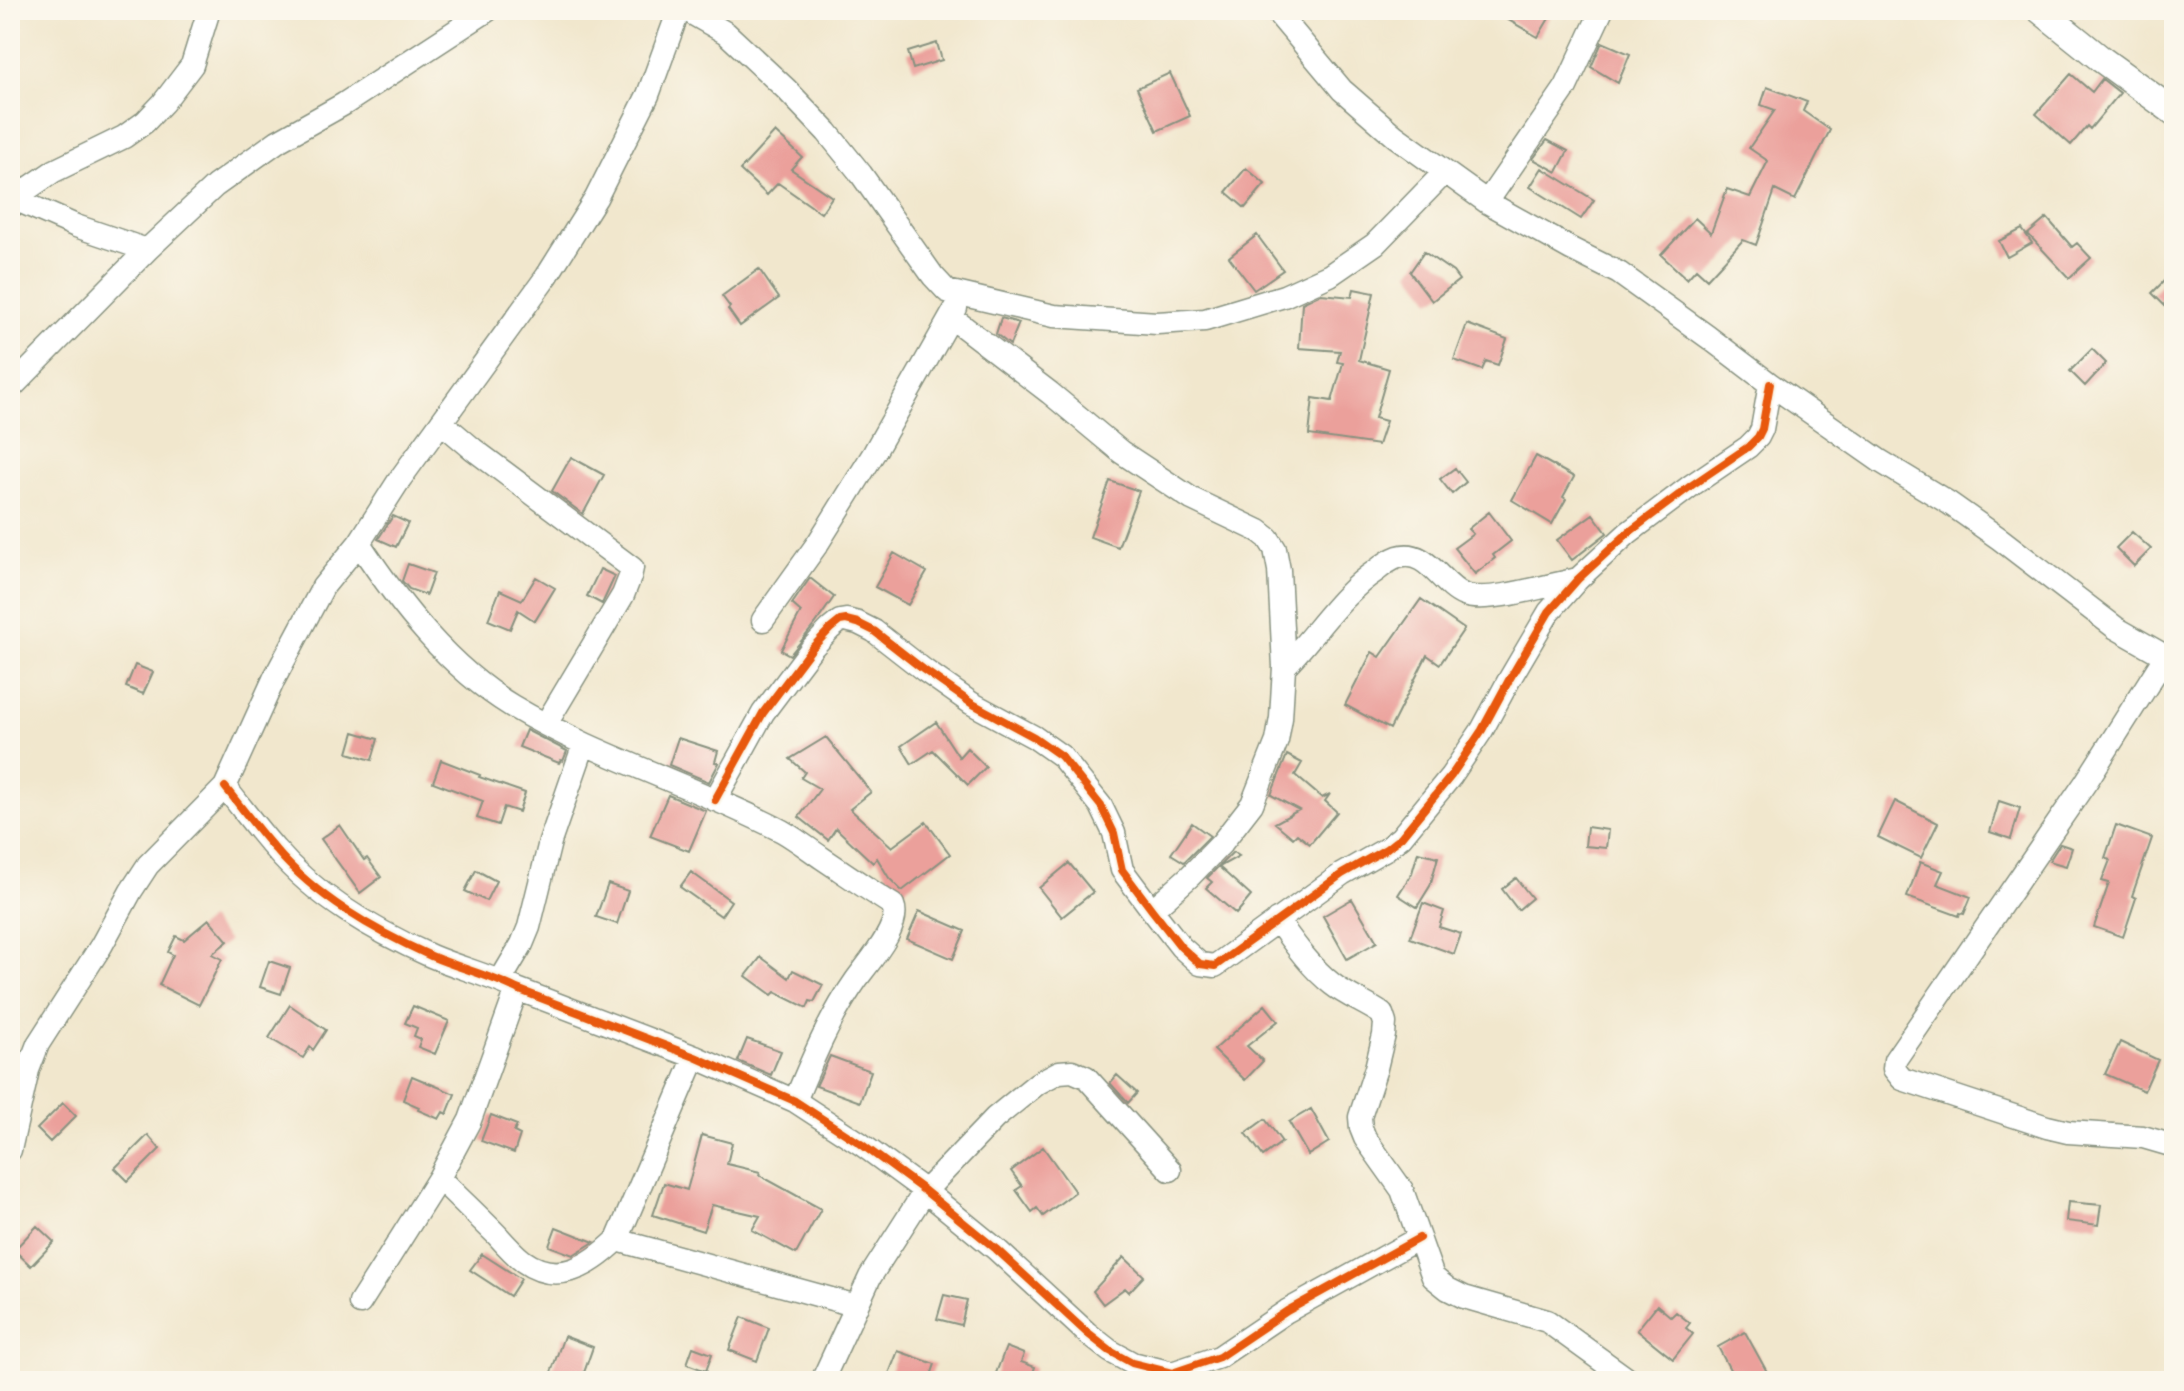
<svg xmlns="http://www.w3.org/2000/svg" width="2184" height="1391" viewBox="0 0 2184 1391" font-family="Delius,sans-serif">
	<rect width="100%" height="100%" fill="#fbf7ec"/>
	<filter id="ink" filterUnits="userSpaceOnUse"><feTurbulence type="fractalNoise" baseFrequency=".0125" numOctaves="2"/><feDisplacementMap in="SourceGraphic" scale="16" xChannelSelector="R" yChannelSelector="G"/><feConvolveMatrix kernelMatrix="1 2 1 2 8 2 1 2 1" color-interpolation-filters="sRGB"/></filter>
	<filter id="wash" filterUnits="userSpaceOnUse"><feTurbulence type="fractalNoise" baseFrequency=".006" numOctaves="4" result="noise"/><feDisplacementMap in="SourceGraphic" scale="32" xChannelSelector="R" yChannelSelector="G"/><feGaussianBlur stdDeviation="1.8" result="paint"/><feColorMatrix in="noise" values="0 0 0 0 0 0 0 0 0 0 0 0 0 0 0 0 0 1.4 0 .05"/><feComposite in="paint" operator="in"/></filter>
	<g filter="url(#wash)">
		<rect width="100%" height="100%" fill="#f1e7cd"/>
		<g id="blocks">
			<path fill="#eba09b" d="M1491 10H1554L1538 37Z
				M1602 42 1630 54 1618 83 1591 67Z
				M937 43 942 60 913 69 908 52Z
				M1170 73 1190 116 1157 131 1137 88Z
				M2071 74 2092 92 2102 79 2120 93 2090 129 2087 126 2071 145 2036 114Z
				M1767 87 1807 102 1803 111 1830 130 1795 200 1775 190 1756 245 1743 240 1707 279 1696 269 1687 279 1661 255 1695 218 1711 233 1727 189 1750 197 1768 161 1749 148 1775 110 1761 105Z
				M775 132 802 157 791 169 832 197 821 213 778 183 767 195 740 170Z
				M1547 140 1568 151 1557 172 1533 159Z
				M1246 168 1265 184 1245 208 1226 192Z
				M1542 168 1594 200 1581 219 1530 187Z
				M2047 218 2072 247 2077 243 2091 258 2069 278 2028 234Z
				M2022 229 2032 243 2007 257 1999 241Z
				M1257 235 1283 270 1254 290 1229 257Z
				M1424 252 1453 272 1459 280 1432 301 1410 272Z
				M759 269 779 298 740 326 728 309 730 307 722 296Z
				M2174 271V315L2152 293Z
				M1354 289 1374 293 1359 360 1389 369 1375 418 1386 421 1378 445 1309 435 1313 398 1332 401 1343 363 1337 362 1340 351 1299 348 1302 303 1321 294 1352 297Z
				M1001 318 1019 323 1010 345 996 334Z
				M1467 324 1507 339 1498 365 1486 361 1482 370 1454 360Z
				M2092 349 2106 363 2085 386 2070 371Z
				M1536 456 1574 477 1563 497 1566 499 1552 524 1512 500Z
				M571 457 604 475 583 514 552 491Z
				M1455 468 1466 482 1452 494 1440 479Z
				M1110 481 1139 491 1118 547 1090 537Z
				M1489 512 1511 541 1493 555 1495 558 1475 574 1454 548 1473 534 1468 529Z
				M1593 514 1607 533 1572 560 1557 540Z
				M393 516 408 523 396 547 378 539Z
				M2132 532 2151 549 2134 566 2116 548Z
				M894 553 927 572 908 605 875 587Z
				M408 564 434 573 426 595 409 589 402 581Z
				M600 569 615 576 602 604 587 596Z
				M536 577 555 588 535 621 518 610 510 629 488 620 500 590 522 600Z
				M810 578 834 597 816 623 790 655 781 650 801 612 792 604Z
				M1421 599 1464 629 1440 664 1427 655 1390 729 1345 705 1372 652 1380 657Z
				M135 665 153 672 143 694 126 687Z
				M936 722 959 757 967 748 986 767 968 785 933 750 912 764 901 746Z
				M526 730 567 751 563 761 561 760 559 763 519 747Z
				M354 732 378 739 372 760 348 753Z
				M826 737 871 792 850 809 892 847 926 822 950 854 902 891 889 878 877 858 873 863 836 828 828 840 799 817 820 789 801 778 805 772 790 759Z
				M678 738 718 751 715 762 719 763 709 782 669 765Z
				M1287 755 1302 763 1295 775 1322 798 1330 794 1325 801 1337 812 1310 844 1297 834 1293 838 1275 823 1299 810 1271 795Z
				M441 760 480 775 479 777 525 793 519 812 504 807 498 825 477 818 483 801 433 782Z
				M668 795 706 811 689 851 650 836Z
				M1895 801 1938 823 1921 858 1878 837Z
				M1999 801 2020 808 2011 839 1990 832Z
				M1192 823 1210 836 1184 862 1171 854Z
				M340 825 364 860 367 858 381 877 360 893 321 839Z
				M2116 825 2152 838 2132 896 2136 898 2123 937 2094 927 2109 883 2102 881 2110 860 2105 858Z
				M1587 827 1608 830 1606 848 1585 846Z
				M2060 844 2072 848 2066 866 2049 861Z
				M1233 852 1239 856 1219 867 1251 896 1236 914 1206 888 1212 882 1207 878Z
				M1418 852 1438 857 1430 886 1417 907 1398 895 1412 873Z
				M1920 862 1943 871 1937 884 1971 897 1964 914 1960 913 1959 916 1907 897Z
				M1069 863 1093 892 1062 917 1039 888Z
				M476 870 496 881 486 901 465 891Z
				M691 872 731 901 721 916 680 887Z
				M1516 878 1532 898 1518 910 1502 889Z
				M608 884 628 891 617 924 596 917Z
				M1352 899 1377 942 1347 959 1323 916Z
				M1423 903 1444 911 1439 927 1461 934 1454 954 1410 938Z
				M919 911 965 931 953 959 907 939Z
				M209 919 228 941 212 954 222 959 199 1005 159 985 173 955 168 952 176 936 184 940Z
				M761 957 789 978 793 970 823 985 814 1002 810 1001 807 1008 775 992 772 995 746 976Z
				M269 961 290 968 281 994 260 987Z
				M290 1005 326 1030 313 1050 310 1047 303 1058 269 1038Z
				M1265 1005 1278 1021 1247 1046 1263 1061 1245 1080 1214 1050Z
				M413 1006 449 1021 435 1054 418 1047 421 1039 414 1036 417 1028 405 1023Z
				M747 1039 781 1051 771 1075 738 1061Z
				M2120 1042 2158 1060 2144 1091 2105 1074Z
				M830 1056 871 1071 860 1102 816 1086Z
				M1117 1075 1137 1093 1128 1103 1110 1083Z
				M412 1076 455 1094 447 1114 443 1112 439 1119 418 1110 419 1107 403 1100Z
				M63 1103 76 1116 50 1142 37 1129Z
				M1311 1109 1329 1142 1308 1155 1289 1122Z
				M491 1115 517 1125 514 1132 520 1135 514 1153 481 1141Z
				M1265 1119 1282 1142 1263 1156 1246 1133Z
				M148 1135 160 1149 128 1181 115 1168Z
				M702 1135 732 1143 727 1164 760 1172 759 1175 821 1209 796 1254 752 1230 760 1216 712 1205 703 1231 653 1215 664 1183 687 1190Z
				M1043 1147 1075 1192 1043 1216 1037 1208 1032 1212 1016 1190 1022 1186 1011 1171Z
				M2068 1202 2101 1205 2098 1225 2066 1221Z
				M37 1226 54 1242 31 1266 14 1250Z
				M556 1227 594 1242 573 1255 549 1246Z
				M482 1254 521 1279 510 1296 470 1270Z
				M1124 1257 1144 1276 1129 1292 1125 1288 1103 1304 1093 1291Z
				M944 1295 967 1300 961 1325 937 1319Z
				M1657 1305 1671 1317 1676 1312 1690 1323 1686 1328 1693 1334 1673 1359 1637 1330Z
				M742 1317 769 1328 757 1361 729 1350Z
				M1745 1332 1772 1381H1736L1718 1347Z
				M564 1336 593 1347 581 1381H548Z
				M693 1347 712 1354 706 1371 687 1364Z
				M1006 1347 1024 1354 1021 1362 1035 1367 1030 1381H993Z
				M898 1351 935 1364 929 1381H886Z"/>
		</g>
	</g>
	<g filter="url(#ink)">
		<use href="#blocks" fill-opacity="0" stroke="#889280" stroke-width="2"/>
		<g fill="none" stroke-linecap="round" stroke-linejoin="round">
			<defs>
				<path id="minor" d="M686 10 726 33 786 89 827 132 861 174 933 276 947 291 1054 316 1157 323 1205 320 1284 296 1330 275 1375 244 1445 172
					M1275 10 1342 90 1395 136 1487 202 1571 249 1619 273 1708 337 1770 384 1880 461 1949 503 2000 539 2116 628 2174 661
					M10 197 76 226 147 250
					M13 199 54 171 124 137 145 122 163 103 192 65 209 10
					M1487 202 1566 87 1602 10
					M952 318 1050 393 1121 452 1192 499 1259 531 1268 538 1275 549 1279 570 1284 667 1281 718 1277 741 1252 804 1221 844 1190 876 1152 910
					M10 389 147 250 215 186 278 141 344 104 488 10
					M441 422 473 449 632 568 630 577 623 595 546 724
					M359 543C400 605 448 667 512 706 597 757 694 785 782 831 796 839 809 849 822 858 846 874 869 890 893 905 902 926 868 963 856 980 830 1017 812 1060 795 1101
					M763 620 818 543 874 453 956 308
					M2165 657 2086 782 1895 1060 1894 1069 1902 1079 2047 1127 2068 1132 2143 1137 2174 1146
					M1284 667C1316 635 1339 595 1377 570 1383 565 1390 560 1398 557 1427 548 1441 586 1464 595 1486 604 1552 584 1578 579
					M225 787C242 808 257 829 275 849 316 897 373 930 431 956 459 968 489 975 517 989L695 1057 795 1101 861 1144 925 1191 996 1249 1087 1333 1110 1351 1132 1363 1172 1373 1219 1357 1287 1311 1419 1238
					M715 800 763 713 812 648 830 629 840 621 846 620 858 623 874 631 924 670 971 703 1034 737 1061 756 1101 806 1114 833 1122 870 1152 910 1181 947 1200 964 1215 966 1342 874 1386 849 1401 837 1451 776 1482 730 1509 680 1549 612 1578 579 1628 533 1692 485 1748 447 1758 437 1762 429 1770 384
					M1277 920C1293 942 1310 967 1332 984 1347 996 1366 1003 1382 1014L1385 1023 1384 1035 1376 1068 1360 1117 1361 1128 1365 1138 1402 1190 1433 1277 1448 1289 1464 1297 1547 1321 1630 1381
					M500 981 522 944 529 927 550 842 584 744
					M10 1150 28 1070 38 1044 101 946 131 891 148 865 225 787 274 679 323 587 359 543 400 479 547 276 596 198 648 95 679 10
					M439 1178C458 1197 478 1216 497 1235 505 1244 514 1254 523 1261 558 1286 590 1266 617 1240L695 1057
					M617 1240 857 1306
					M360 1303 439 1178 470 1120 517 989
					M822 1381 870 1277 925 1191 995 1118 1038 1083 1059 1072 1072 1071 1086 1077 1170 1170"/>
				<path id="tertiary" d="M2040 10 2101 59 2174 112"/>
			</defs>
			<use href="#minor" stroke="#889280" stroke-width="25"/>
			<use href="#tertiary" stroke="#889280" stroke-width="29"/>
			<use href="#minor" stroke="#fff" stroke-width="22"/>
			<use href="#tertiary" stroke="#fff" stroke-width="26"/>
			<defs>
				<path id="cycleway" d="M225 787C242 808 257 829 275 849 316 897 373 930 431 956 459 968 489 975 517 989L695 1057 795 1101 861 1144 925 1191 996 1249 1087 1333 1110 1351 1132 1363 1172 1373 1219 1357 1287 1311 1419 1238
					M715 800 763 713 812 648 830 629 840 621 846 620 858 623 874 631 924 670 971 703 1034 737 1061 756 1101 806 1114 833 1122 870 1152 910 1181 947 1200 964 1215 966 1342 874 1386 849 1401 837 1451 776 1482 730 1509 680 1549 612 1578 579 1628 533 1692 485 1748 447 1758 437 1762 429 1770 384"/>
			</defs>
			<use href="#cycleway" stroke="#fbf7ec" stroke-width="13"/>
			<use href="#cycleway" stroke="#e8590c" stroke-width="8"/>
		</g>
	</g>
	<rect width="2184" height="1391" fill="none" stroke="#fbf7ec" stroke-width="40"/>
</svg>
